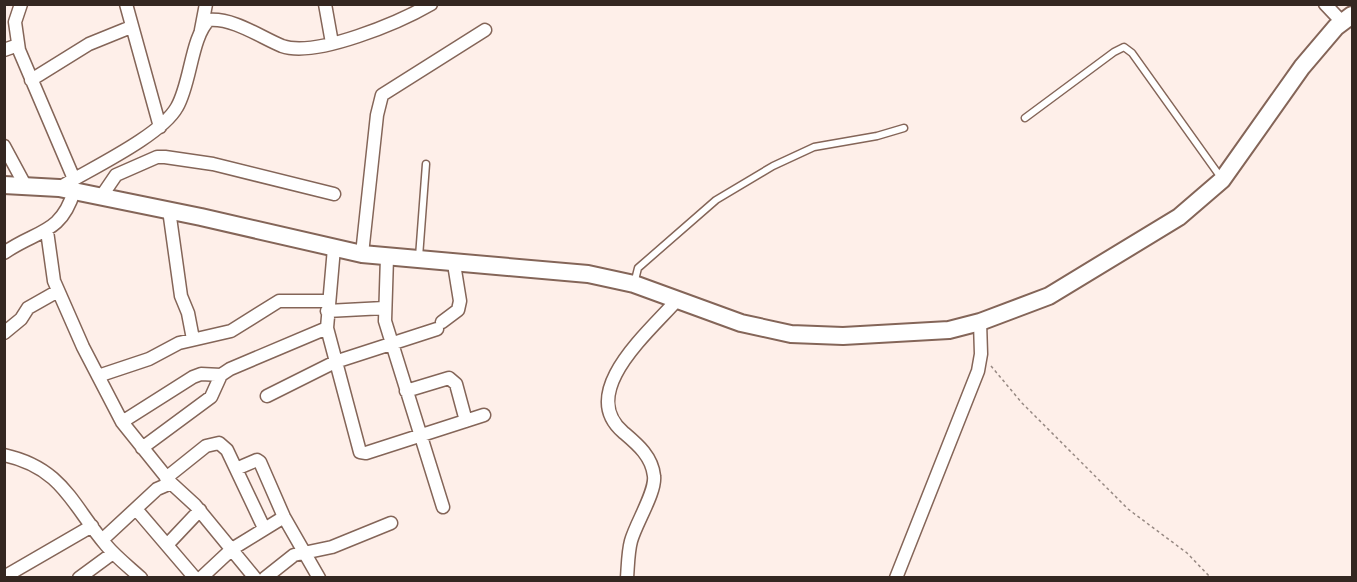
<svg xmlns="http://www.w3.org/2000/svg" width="1357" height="582" viewBox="0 0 1357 582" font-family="Commissioner,sans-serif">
	<rect width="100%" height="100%" fill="#feefe9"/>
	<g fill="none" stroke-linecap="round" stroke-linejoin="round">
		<defs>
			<path id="lane" d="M1025 118 1114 52 1124 47 1132 53 1222 179
				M419 257 426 164
				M634 284 638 268 716 200 773 166 814 147 877 136 904 128"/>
			<path id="street" d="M21 4 15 22 19 50 74 179
				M126 4 160 127
				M325 4 332 43
				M1325 4 1342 22
				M201 30 206 4
				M4 50 18 45
				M31 80 89 44 131 27
				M4 146 25 185
				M59 188C90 169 161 136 177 107 191 83 191 37 209 20 234 18 260 37 282 46 316 58 400 22 431 4
				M101 197 116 175 157 157H165L213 164 334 194
				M169 210 181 296 188 313 193 339
				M47 231 54 281 83 347 122 422 171 483
				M334 248 327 328 360 452 366 453 484 415
				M4 253C36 230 61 235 74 191
				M362 254 377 115 382 95 485 30
				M387 257 385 321 443 507
				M327 311 384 308
				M442 322 458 310 460 301 454 264
				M4 333 21 319 28 308 58 291
				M98 376 149 359 179 343 231 331 279 301H328
				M406 391 449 378 456 384 466 421
				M267 396 335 362 437 329
				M122 422 193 377 201 374 221 375
				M142 448 211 397 221 375 230 369 327 328
				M4 455C63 468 72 505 106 545 116 557 129 567 141 578
				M236 469 257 460 260 462 284 517 319 578
				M166 478 206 446 219 443 227 450 264 528
				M136 509 195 578
				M102 540 157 489 171 483 195 505 255 578
				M167 545 200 510
				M4 577 92 526
				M79 578 113 553
				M201 578 232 549 284 517
				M265 578 294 555 332 547 391 523
				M627 578C628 565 628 552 631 541 636 523 656 492 654 476 652 456 637 444 623 432 577 392 649 332 677 300
				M896 578 978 371 981 354 980 322"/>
			<path id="secondary" d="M4 185 59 188 201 217 362 254 588 274 634 284 741 323 791 334 843 336 949 330 980 322 1049 296 1179 217 1222 180 1302 67 1336 27 1352 15"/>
		</defs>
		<use href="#lane" stroke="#846558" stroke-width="9"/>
		<use href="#street" stroke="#846558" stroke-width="15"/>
		<use href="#secondary" stroke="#846558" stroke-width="20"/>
		<path stroke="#978983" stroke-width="1.5" stroke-dasharray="3 3" stroke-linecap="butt" d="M991 366 1022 403 1128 509 1187 553 1211 578"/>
		<use href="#lane" stroke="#fff" stroke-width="6"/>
		<use href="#street" stroke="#fff" stroke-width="12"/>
		<use href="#secondary" stroke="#fff" stroke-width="16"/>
	</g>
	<rect width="1357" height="582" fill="none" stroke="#342721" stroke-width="12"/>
</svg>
